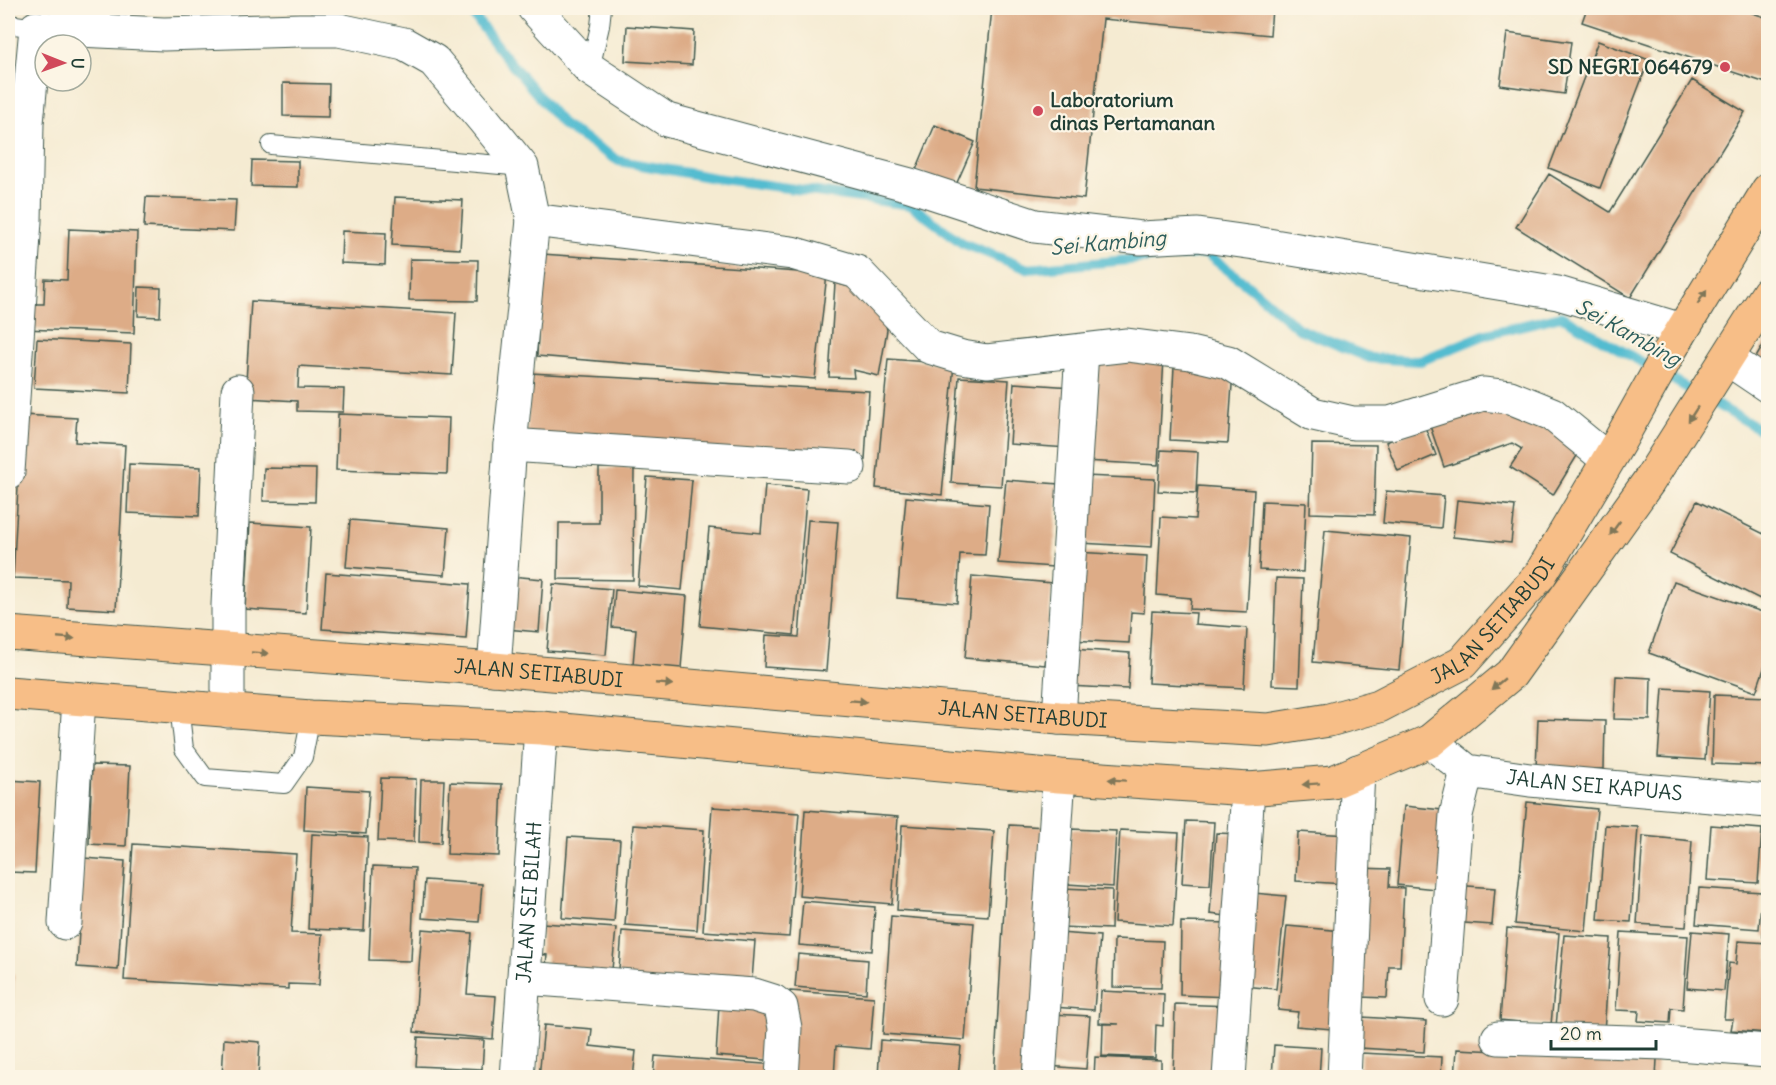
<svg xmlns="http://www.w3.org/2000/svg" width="1776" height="1085" viewBox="0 0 1776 1085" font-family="Delius,sans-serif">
	<rect width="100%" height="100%" fill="#fcf5e5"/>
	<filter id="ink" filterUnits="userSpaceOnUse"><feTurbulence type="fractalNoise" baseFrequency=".0167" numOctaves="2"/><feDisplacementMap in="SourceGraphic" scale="12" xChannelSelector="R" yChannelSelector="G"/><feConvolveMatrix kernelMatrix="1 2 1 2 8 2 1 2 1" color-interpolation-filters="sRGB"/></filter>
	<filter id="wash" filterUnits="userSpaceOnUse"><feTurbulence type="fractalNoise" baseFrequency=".008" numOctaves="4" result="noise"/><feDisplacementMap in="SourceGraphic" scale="24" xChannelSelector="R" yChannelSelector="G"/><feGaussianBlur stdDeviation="1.35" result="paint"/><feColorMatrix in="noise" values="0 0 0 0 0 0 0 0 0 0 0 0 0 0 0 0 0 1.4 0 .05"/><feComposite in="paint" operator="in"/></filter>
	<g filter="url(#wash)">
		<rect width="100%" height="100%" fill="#f5ebd2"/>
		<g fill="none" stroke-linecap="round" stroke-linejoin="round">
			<path stroke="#53bcd0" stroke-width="10" d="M468 8 503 54 564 126 619 161 715 178 911 205 962 243 1028 269 1206 253 1250 287 1299 329 1370 358 1420 361 1487 334 1561 316 1768 434"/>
		</g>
		<g id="blocks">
			<path fill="#ddac87" d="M992 8H1272L1270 35 1103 19 1084 199 974 187Z
				M1587 8H1737L1768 18V75L1766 83 1582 22Z
				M627 26 694 31 692 65 625 61Z
				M1507 33 1571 42 1564 94 1500 85Z
				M1598 41 1649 60 1600 188 1549 168Z
				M1692 80 1745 112 1630 298 1516 227 1549 174 1610 212Z
				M283 83 329 84 328 117 283 116Z
				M935 125 975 142 955 187 916 170Z
				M252 160 298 161V187L251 186Z
				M146 197 236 200 234 231 144 227Z
				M395 197 463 200 460 249 392 245Z
				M69 229 137 232 134 333 23 329 24 304H44L45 279 67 280Z
				M342 231 386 233 385 265 341 263Z
				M542 254 827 274 815 379 537 356Z
				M410 259 478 260 477 301 409 300Z
				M835 283 864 291 884 317 887 330 879 376 853 370 854 378 829 377Z
				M139 287 161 288 160 317 138 316Z
				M251 301 456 313 452 375 299 366 298 388 344 389 343 412 297 411V401L245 398Z
				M1768 337V384L1748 371Z
				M37 339 131 344 129 393 34 388Z
				M1090 354 1164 358 1158 465 1084 461Z
				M888 359 954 364 942 495 876 488Z
				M1174 367 1233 370 1228 443 1170 440Z
				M530 373 869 391 865 460 527 435Z
				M959 377 1009 380 1001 486 951 483Z
				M1014 383 1072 387 1068 448 1010 444Z
				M1506 397 1583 446 1553 495 1510 467 1522 449 1512 443 1444 467 1430 426Z
				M338 414 449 418 447 474 336 470Z
				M22 415 77 418 75 442 125 445 116 610 67 607 68 580 13 578Z
				M1425 427 1436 455 1398 471 1386 442Z
				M1312 444 1376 445 1374 515 1310 513Z
				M1161 450 1198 452 1196 493 1158 491Z
				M129 464 201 467 199 516 127 513Z
				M264 468 316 469 315 502 263 501Z
				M599 468H634L633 580 558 579 559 523H599Z
				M1084 476 1155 479 1152 547 1080 543Z
				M647 477 692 480 682 590 638 586Z
				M1006 480 1059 484 1053 567 998 563Z
				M765 485 807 489 794 635 700 626 709 528 761 533Z
				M1198 486 1254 490 1247 612 1190 609 1191 598 1157 595 1161 517 1195 519Z
				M1386 491 1444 496 1441 528 1383 523Z
				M906 497 989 504 985 555 960 554 957 603 897 598Z
				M1457 500 1515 506 1511 543 1453 537Z
				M1262 501 1306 503 1303 572 1259 570Z
				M1697 501 1768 536V603L1670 554Z
				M350 520 449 528 445 575 346 567Z
				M808 520 838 522 826 671 764 667 766 635 799 637Z
				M250 523 311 527 306 613 245 609Z
				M1325 530 1411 538 1399 670 1313 662Z
				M1075 552 1147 556 1144 613 1131 612 1129 643 1070 640Z
				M326 573 470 584 466 639 322 629Z
				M510 576 543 579 539 632 506 629Z
				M972 576 1052 583 1045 665 965 658Z
				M1276 578 1303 579 1299 686 1272 685Z
				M1674 581 1768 614V657L1756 692 1649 653Z
				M553 584 612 589 606 655 547 651Z
				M615 590 687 596 681 668 633 664 636 629 612 627Z
				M1152 611 1196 613 1195 624 1247 628 1244 688 1148 683Z
				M1071 649 1130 653 1128 689 1068 686Z
				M1616 676 1651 678 1650 720 1614 719Z
				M1663 688 1710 691 1705 760 1658 757Z
				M1714 695 1768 697V766L1712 764Z
				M1538 719 1605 721 1604 769 1536 768Z
				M92 765 130 766 126 846 89 844Z
				M381 778 416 779 414 842 378 841Z
				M8 780 40 782 35 873 8 872Z
				M421 780H444L441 843 419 842Z
				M450 782 502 784 499 856 447 854Z
				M306 787 369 791 366 834 304 830Z
				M1527 802 1597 809 1586 931 1515 924Z
				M1404 806 1452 811 1445 890 1397 885Z
				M712 807 799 813 789 937 703 931Z
				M805 810 898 817 892 904 799 896Z
				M1186 821 1214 822 1210 885 1182 883Z
				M633 825 704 830 697 930 625 925Z
				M902 825 994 831 988 916 897 910Z
				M1009 825 1047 827 1032 1078H994Z
				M1605 825 1638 827 1631 922 1598 920Z
				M1711 825 1762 829 1758 883 1707 880Z
				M1071 829 1116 831 1113 887 1067 884Z
				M1120 830 1179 833 1173 926 1114 922Z
				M1298 832 1348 835 1345 884 1296 881Z
				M1216 833 1241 834 1235 917 1210 914Z
				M312 834 368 837 364 931 308 929Z
				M1643 836 1692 841 1686 927 1637 924Z
				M568 837 620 840 614 922 562 918Z
				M133 844 296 854 291 933 322 934 319 985 288 984V989L124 980Z
				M1767 853H1768V884H1764Z
				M83 858 125 861 118 970 77 967Z
				M373 866 415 868 411 961 369 960Z
				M1356 868 1390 869 1389 887 1404 888 1400 966H1389L1387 998 1361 997Z
				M425 880 482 884 479 922 422 918Z
				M1454 885 1495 888 1492 925 1451 922Z
				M1767 886H1768V937H1763Z
				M1061 888 1112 890 1111 929 1060 927Z
				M1699 888 1762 892 1759 929 1696 924Z
				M1253 893 1286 896 1276 989 1243 986Z
				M803 901 875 907 872 951 799 945Z
				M891 916 974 923 965 1040 883 1034Z
				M1181 922 1232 923 1230 997 1180 995Z
				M542 923 616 928 611 980 545 975 547 955 540 954Z
				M1287 926 1343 931 1332 1029 1296 1026 1298 1012 1278 1010Z
				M1507 928 1559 933 1551 1025 1500 1020Z
				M422 929 472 933 467 994 496 996 493 1039 414 1032Z
				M622 931 755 941 751 993 618 982Z
				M1692 931 1729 934 1724 991 1687 988Z
				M1621 932 1688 936 1683 1009 1671 1008 1670 1023 1638 1021 1639 1011 1616 1010Z
				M1059 933 1100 936 1094 1010 1053 1007Z
				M1564 935 1611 938 1604 1031 1556 1027Z
				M1114 939 1163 941 1161 988 1113 987Z
				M1738 941 1768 943 1767 1033 1731 1030 1733 1019H1724L1729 963 1736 964Z
				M798 954 868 960 866 993 795 987Z
				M8 974H14L10 1078H8Z
				M790 991 874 997 870 1049 836 1046 834 1078 784 1076Z
				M1101 991 1164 994 1163 1026 1156 1025 1155 1058 1102 1056 1103 1024H1119L1099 1023Z
				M1175 1004 1231 1006 1226 1078H1173Z
				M719 1005 781 1010 777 1061 716 1056Z
				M1052 1014 1090 1016 1086 1069 1048 1066Z
				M1362 1017 1426 1021 1424 1052 1360 1048Z
				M544 1025 592 1029 590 1046 636 1051 633 1078H539Z
				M418 1037 484 1040 482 1069 416 1066Z
				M224 1039 260 1042 258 1078H222Z
				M880 1040 961 1046 958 1078H878Z
				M1274 1045 1321 1048 1319 1078H1272Z
				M1457 1049 1657 1059 1656 1078H1455Z
				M1361 1053 1442 1057 1441 1078H1360Z
				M655 1056 778 1065 777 1078H653Z
				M1095 1057 1161 1060V1078H1094Z
				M1053 1072H1089V1078H1053Z"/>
		</g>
	</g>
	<g filter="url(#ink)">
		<use href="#blocks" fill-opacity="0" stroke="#3f574c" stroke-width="1.5"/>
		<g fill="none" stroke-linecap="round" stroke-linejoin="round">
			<defs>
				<path id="service" d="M8 24 36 28
					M590 69 600 26 602 8
					M271 145 522 167
					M179 706 184 749 205 778 284 784 303 757 311 717"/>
				<g id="minor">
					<path d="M534 8 590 69 667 120 910 185 1035 226 1141 238 1198 235 1255 243 1558 293 1682 330"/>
					<path d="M36 28 164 34 300 30H339L404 44 434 61 483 119 522 167 533 220 510 445 494 669"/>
					<path d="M533 220 792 253 857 272 929 347 962 357 987 361 1127 345 1190 353 1228 362 1313 414 1353 423H1390L1483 394 1510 397 1552 414 1607 459"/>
					<path d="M1728 359 1768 386"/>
					<path d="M510 445 849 467"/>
					<path d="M8 472 25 221 27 123 36 28"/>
					<path d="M228 711V605L238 391"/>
					<path d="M1059 718 1082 351"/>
					<path id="s1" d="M1430 741 1467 771 1530 780 1768 801"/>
					<path d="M65 923 79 699"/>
					<path d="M524 978 754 995 773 1001 781 1007 785 1028 782 1078"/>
					<path d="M1442 999 1456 815 1467 771"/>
					<path d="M1498 1038 1665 1043 1768 1051"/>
					<path id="s2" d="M517 1078 541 728"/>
					<path d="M1039 1078 1059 776"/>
					<path d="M1229 1078 1248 789"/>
					<path d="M1344 1078 1358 771"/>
				</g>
				<g id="primary">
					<path id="s3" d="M8 633 494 669 1059 718 1268 730 1329 720 1379 706 1462 663 1540 575 1619 442 1672 347 1768 190"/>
					<path d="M8 693 311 717 541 728 1059 776 1248 789 1333 782 1430 741 1511 674 1649 481 1768 293"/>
				</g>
			</defs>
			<use href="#service" stroke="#3f574c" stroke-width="20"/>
			<use href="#minor" stroke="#3f574c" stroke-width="35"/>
			<use href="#primary" stroke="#3f574c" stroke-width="35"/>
			<use href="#service" stroke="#fff" stroke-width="18"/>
			<use href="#minor" stroke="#fff" stroke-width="33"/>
			<use href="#primary" stroke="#f7be87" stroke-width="33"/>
		</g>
		<defs><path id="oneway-solid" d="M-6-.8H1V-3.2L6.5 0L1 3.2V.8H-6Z" transform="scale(1.5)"/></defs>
		<g fill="#807759">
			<use href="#oneway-solid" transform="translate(1702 297) rotate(-58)"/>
			<use href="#oneway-solid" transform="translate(1693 414) rotate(123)"/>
			<use href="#oneway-solid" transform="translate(1615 528) rotate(126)"/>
			<use href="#oneway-solid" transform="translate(66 638) rotate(5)"/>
			<use href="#oneway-solid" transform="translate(260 653) rotate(4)"/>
			<use href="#oneway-solid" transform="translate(664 684) rotate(5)"/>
			<use href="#oneway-solid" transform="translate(1498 684) rotate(140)"/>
			<use href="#oneway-solid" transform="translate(858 701) rotate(5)"/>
			<use href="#oneway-solid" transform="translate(1117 780) rotate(-176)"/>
			<use href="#oneway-solid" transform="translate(1311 784) rotate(176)"/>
		</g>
	</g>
	<g fill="#d1495b" stroke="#fcf5e5" stroke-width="2">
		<circle cx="1725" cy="67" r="6"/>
		<circle cx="1038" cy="111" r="6"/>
	</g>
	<g text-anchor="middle" stroke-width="4.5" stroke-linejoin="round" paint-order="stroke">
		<g font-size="20" font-weight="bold" fill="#1f3d34" stroke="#fcf5e5" text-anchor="end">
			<text x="1713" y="74">SD NEGRI 064679</text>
			<text x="1050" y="107" text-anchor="start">Laboratorium<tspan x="1050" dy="23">dinas Pertamanan</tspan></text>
		</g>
		<g font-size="20" fill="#1f3d34" stroke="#fcf5e5">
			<text dy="7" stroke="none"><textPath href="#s3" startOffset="1522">JALAN SETIABUDI</textPath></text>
			<text dy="7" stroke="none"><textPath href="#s3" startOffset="532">JALAN SETIABUDI</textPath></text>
			<text dy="7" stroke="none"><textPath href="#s3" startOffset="1018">JALAN SETIABUDI</textPath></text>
			<text dy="7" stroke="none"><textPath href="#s1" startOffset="176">JALAN SEI KAPUAS</textPath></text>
			<text dy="7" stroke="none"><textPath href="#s2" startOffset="176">JALAN SEI BILAH</textPath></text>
		</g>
		<g font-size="21" font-style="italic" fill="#2c5d5b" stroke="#fcf5e5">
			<text transform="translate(1108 243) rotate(-5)" y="7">Sei Kambing</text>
			<text transform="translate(1628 333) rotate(29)" y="7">Sei Kambing</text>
		</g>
	</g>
	<rect width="1776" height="1085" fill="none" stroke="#fcf5e5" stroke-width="30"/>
	<g transform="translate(63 63) rotate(91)"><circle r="28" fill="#fcf5e5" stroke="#a4ab9e" stroke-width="1.5"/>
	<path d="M0-4.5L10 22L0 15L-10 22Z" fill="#d1495b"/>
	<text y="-9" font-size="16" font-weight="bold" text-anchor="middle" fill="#1f3d34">U</text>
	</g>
	<path d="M1551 1040v9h105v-9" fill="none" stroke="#1f3d34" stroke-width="3"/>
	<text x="1560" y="1040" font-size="18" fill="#1f3d34" stroke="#fcf5e5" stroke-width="4.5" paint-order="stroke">20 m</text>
</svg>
